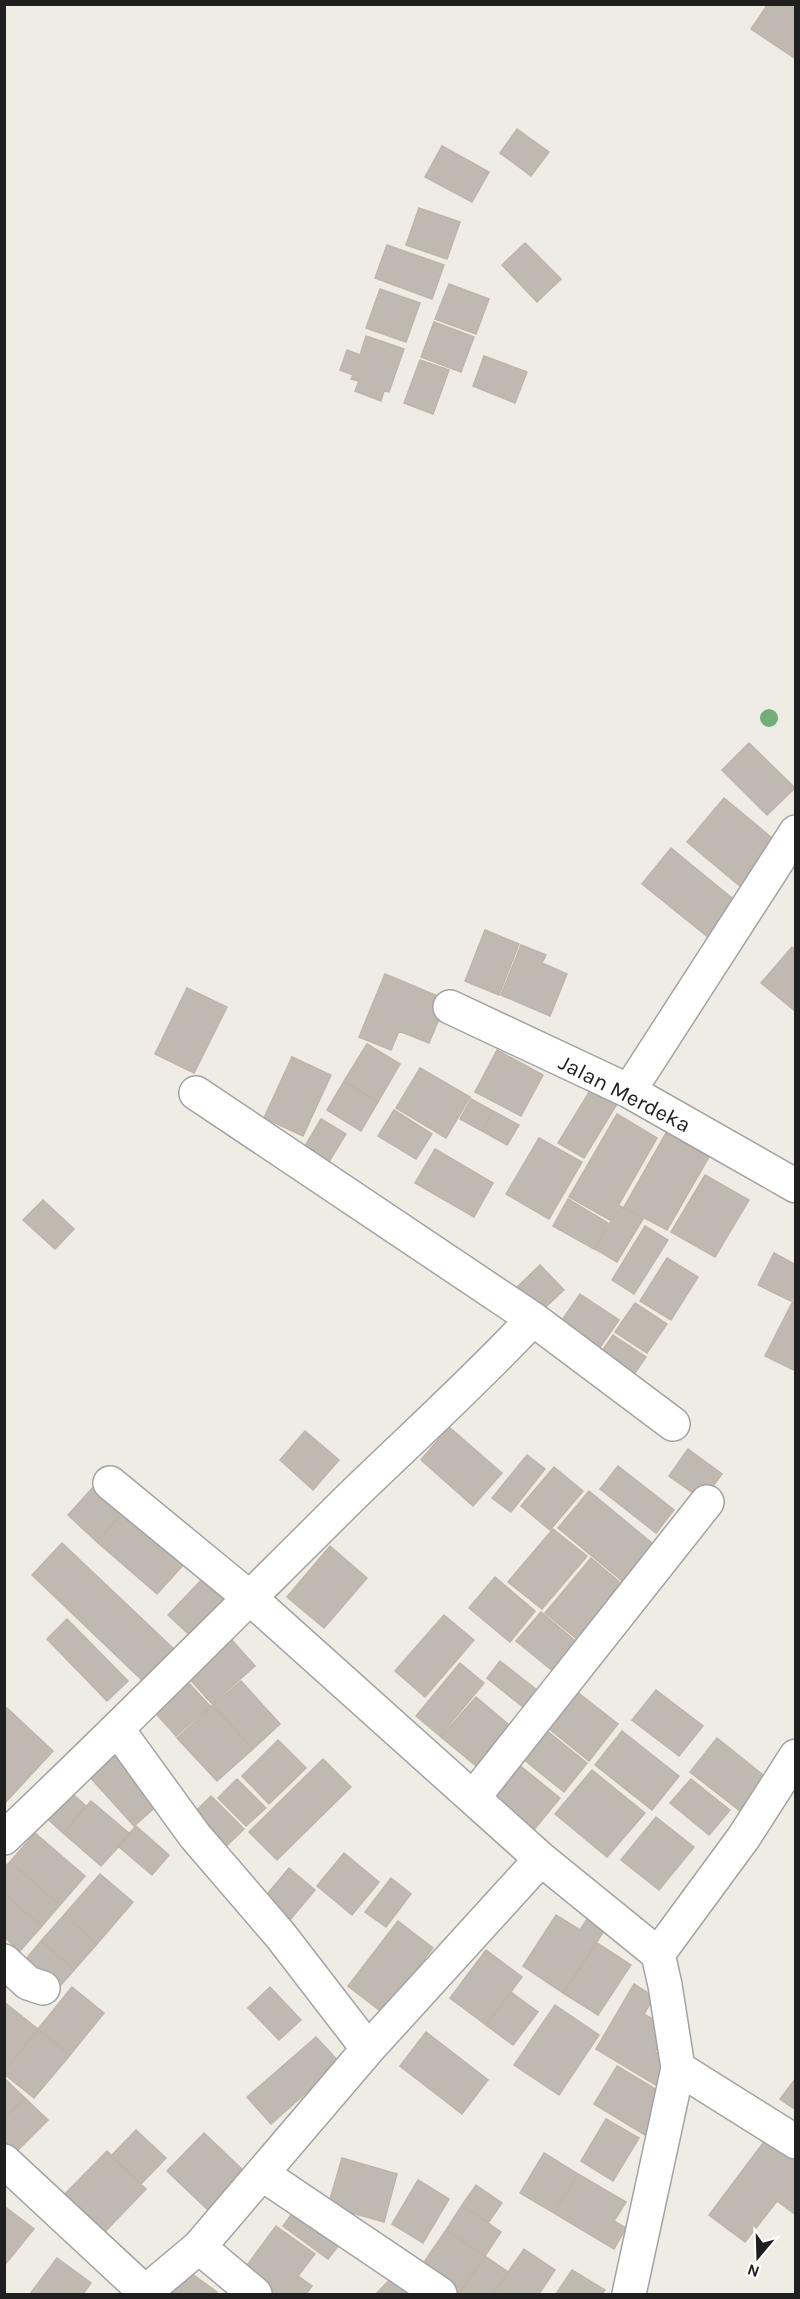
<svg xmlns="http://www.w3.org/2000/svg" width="800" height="2299" viewBox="0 0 800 2299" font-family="Karla,sans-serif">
	<rect width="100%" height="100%" fill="#efece5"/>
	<path fill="#c0b9b2" stroke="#c0b4a8" stroke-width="1.5" d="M768 4H796V59L751 29Z
		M517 129 549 152 531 176 500 153Z
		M442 146 489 172 472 202 425 177Z
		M419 208 460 222 447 259 406 245Z
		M525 243 561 279 537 302 502 265Z
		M387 245 444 265 432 299 375 278Z
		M449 284 489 299 476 334 435 319Z
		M380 289 420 303 406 342 366 328Z
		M434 322 474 337 461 372 421 357Z
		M366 336 404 349 389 392 384 391 381 401 355 391 359 381 351 379 353 375 340 370 347 350 360 355Z
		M484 356 527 372 515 403 473 386Z
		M420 360 449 370 433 414 404 403Z
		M749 743 795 788 767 815 722 770Z
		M724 798 778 843 741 887 687 842Z
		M671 848 743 907 714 942 642 884Z
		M485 930 519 944 499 995 465 981Z
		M521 945 546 955 542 963 567 974 550 1016 501 995Z
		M792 947 796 950V1012L761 983Z
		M385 974 447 1000 429 1043 399 1031 391 1050 359 1037Z
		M187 988 227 1007 194 1073 155 1054Z
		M367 1044 400 1064 378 1102 344 1081Z
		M497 1050 543 1075 521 1116 475 1092Z
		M292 1057 331 1075 303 1136 264 1118Z
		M420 1068 470 1097 446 1138 396 1108Z
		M344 1081 378 1102 361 1131 327 1110Z
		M591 1089 617 1104 584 1158 558 1143Z
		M471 1099 493 1111 482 1131 460 1119Z
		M394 1110 432 1134 416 1159 378 1136Z
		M493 1111 519 1125 507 1145 482 1131Z
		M617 1114 657 1138 610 1220 569 1197Z
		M321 1119 346 1134 327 1165 302 1151Z
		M666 1133 709 1157 667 1230 624 1207Z
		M539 1138 582 1162 549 1219 506 1194Z
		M435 1149 493 1183 474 1217 415 1183Z
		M705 1175 749 1200 715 1257 671 1232Z
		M568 1199 608 1223 594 1249 553 1226Z
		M43 1200 74 1229 55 1249 23 1220Z
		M620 1206 643 1219 617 1262 595 1249Z
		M645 1226 668 1240 634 1294 612 1280Z
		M774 1253 796 1265V1291L791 1301 758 1285Z
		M667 1258 698 1277 671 1320 640 1301Z
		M540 1265 564 1290 534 1318 511 1293Z
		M580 1294 619 1320 599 1349 560 1323Z
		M796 1295V1371L765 1356Z
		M635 1303 667 1324 647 1353 615 1332Z
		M613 1335 646 1357 628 1383 595 1361Z
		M449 1427 502 1473 473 1506 421 1460Z
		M305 1431 339 1460 313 1490 280 1460Z
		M688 1449 722 1474 703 1500 669 1476Z
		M527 1455 545 1469 511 1512 492 1498Z
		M618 1466 674 1510 656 1533 600 1489Z
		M554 1467 583 1491 550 1530 521 1506Z
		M96 1484 125 1510 97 1542 68 1515Z
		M589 1491 658 1548 627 1585 558 1528Z
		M125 1510 185 1563 157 1594 97 1542Z
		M553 1529 587 1556 542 1609 508 1582Z
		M62 1543 177 1652 146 1684 32 1575Z
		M330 1546 367 1578 324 1628 287 1597Z
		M591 1558 629 1590 583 1644 545 1613Z
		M208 1573 236 1599 197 1642 168 1615Z
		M495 1577 535 1611 510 1642 469 1608Z
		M541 1612 584 1648 560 1677 516 1641Z
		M444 1615 474 1640 425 1697 395 1671Z
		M67 1619 128 1681 107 1701 47 1639Z
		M230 1638 255 1666 212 1704 188 1677Z
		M500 1661 537 1690 523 1707 487 1678Z
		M460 1663 484 1683 440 1736 416 1716Z
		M185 1679 210 1706 176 1736 152 1709Z
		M241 1681 280 1724 253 1749 213 1705Z
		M572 1688 618 1724 589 1761 543 1724Z
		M656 1690 703 1726 679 1756 632 1720Z
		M476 1697 515 1730 481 1770 441 1737Z
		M213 1705 253 1749 217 1781 177 1738Z
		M7 1708 53 1751 4 1804V1710Z
		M541 1726 587 1763 564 1792 518 1755Z
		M622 1731 679 1776 652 1810 595 1765Z
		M717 1738 767 1778 740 1811 690 1772Z
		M278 1740 306 1768 269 1804 242 1776Z
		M113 1754 158 1805 134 1826 88 1775Z
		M323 1759 351 1787 277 1860 249 1832Z
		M513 1760 560 1798 528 1837 481 1799Z
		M592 1770 645 1813 607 1857 555 1814Z
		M237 1779 266 1808 246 1826 218 1798Z
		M691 1779 730 1810 709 1835 670 1803Z
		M63 1785 86 1806 63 1833 40 1812Z
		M211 1796 244 1829 218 1854 186 1821Z
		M91 1801 130 1834 101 1866 63 1833Z
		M656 1817 694 1847 659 1890 621 1860Z
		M136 1826 169 1855 152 1875 118 1846Z
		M35 1833 85 1876 60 1905 10 1862Z
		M344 1853 379 1882 352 1915 317 1886Z
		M10 1862 60 1905 42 1926 4 1894V1868Z
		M289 1868 315 1890 285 1926 259 1904Z
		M100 1874 133 1902 97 1944 64 1915Z
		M391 1878 411 1894 386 1927 365 1912Z
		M4 1894 42 1926 20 1951 4 1937Z
		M591 1913 608 1925 563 1993 523 1966 556 1915 580 1930Z
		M64 1915 97 1944 74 1970 41 1941Z
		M398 1921 433 1948 383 2013 348 1986Z
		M41 1941 74 1970 54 1993 21 1965Z
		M597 1943 631 1965 598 2015 563 1993Z
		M486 1950 522 1977 486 2025 450 1998Z
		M634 1984 654 1997 644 2014 669 2029 655 2052 673 2062 659 2087 596 2049Z
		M72 1987 104 2013 70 2055 38 2029Z
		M270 1987 301 2020 279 2040 248 2008Z
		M511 1992 538 2012 513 2045 486 2025Z
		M4 2002 38 2029 4 2071Z
		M555 2005 599 2035 559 2095 514 2065Z
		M38 2029 70 2055 34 2098 4 2074V2071Z
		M426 2032 488 2080 462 2114 400 2066Z
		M316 2037 340 2063 271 2124 247 2097Z
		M617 2066 664 2094 650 2138 594 2104Z
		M796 2078V2110L780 2099Z
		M6 2080 25 2098 4 2118V2081Z
		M25 2098 48 2120 13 2155 4 2147V2118Z
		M606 2119 639 2138 613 2181 581 2161Z
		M136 2130 166 2158 141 2184 111 2156Z
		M204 2133 245 2172 208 2210 167 2171Z
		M769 2135 796 2155V2215L777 2201 745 2242 709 2215Z
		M107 2151 146 2189 98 2239 58 2201Z
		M544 2153 578 2174 554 2213 520 2193Z
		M342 2158 397 2174 384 2222 328 2206Z
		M578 2174 626 2202 614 2221 626 2228 614 2249 554 2213Z
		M418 2180 449 2199 423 2243 392 2224Z
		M476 2185 502 2203 488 2223 462 2205Z
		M298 2205 344 2239 328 2259 283 2226Z
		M462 2205 501 2232 485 2256 446 2230Z
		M4 2206 34 2229 4 2266Z
		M276 2226 315 2254 298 2276 312 2286 306 2294H263L239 2276Z
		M446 2230 485 2256 459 2294H452L418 2271Z
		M524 2249 555 2270 539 2294H493Z
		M485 2256 508 2272 493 2294H459Z
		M57 2258 91 2283 83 2294H30Z
		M184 2268 217 2292 215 2294H165Z
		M572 2270 605 2290 602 2294H556Z
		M394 2275 415 2294H376Z"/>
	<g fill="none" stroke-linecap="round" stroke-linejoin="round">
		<defs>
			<path id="minor" d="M450 1007 629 1091 796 1186
				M629 1091 796 832
				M196 1093 533 1319
				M110 1483 250 1598 541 1859 658 1954 665 1985 678 2068 629 2294
				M118 1730 195 1836 281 1936 368 2049
				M473 1798 707 1502
				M4 1838C122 1726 236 1611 351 1497 412 1438 475 1381 533 1319L673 1424
				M658 1954 744 1837 796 1756
				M4 1961 28 1983 43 1988
				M678 2068 796 2142
				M4 2161 145 2292
				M262 2174 440 2294
				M199 2247 255 2294
				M143 2294 199 2247 368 2049 541 1859"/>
		</defs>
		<use href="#minor" stroke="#a3a3a3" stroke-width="36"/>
		<use href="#minor" stroke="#fff" stroke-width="33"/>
	</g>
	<circle fill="#74ad78" cx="769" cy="718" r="9"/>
	<g text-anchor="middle" stroke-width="6" stroke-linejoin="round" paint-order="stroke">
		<g font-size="22" fill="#1f1f1f" stroke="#fff">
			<text transform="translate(625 1093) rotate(27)" y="8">Jalan Merdeka</text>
		</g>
	</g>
	<rect width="800" height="2299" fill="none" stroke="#1f1f1f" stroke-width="12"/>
	<g transform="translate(758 2257) rotate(199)" stroke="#ffffff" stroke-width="4.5" paint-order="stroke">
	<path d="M0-4.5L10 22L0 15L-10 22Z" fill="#1f1f1f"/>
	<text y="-9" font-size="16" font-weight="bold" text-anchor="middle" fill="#1f1f1f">N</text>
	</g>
</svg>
